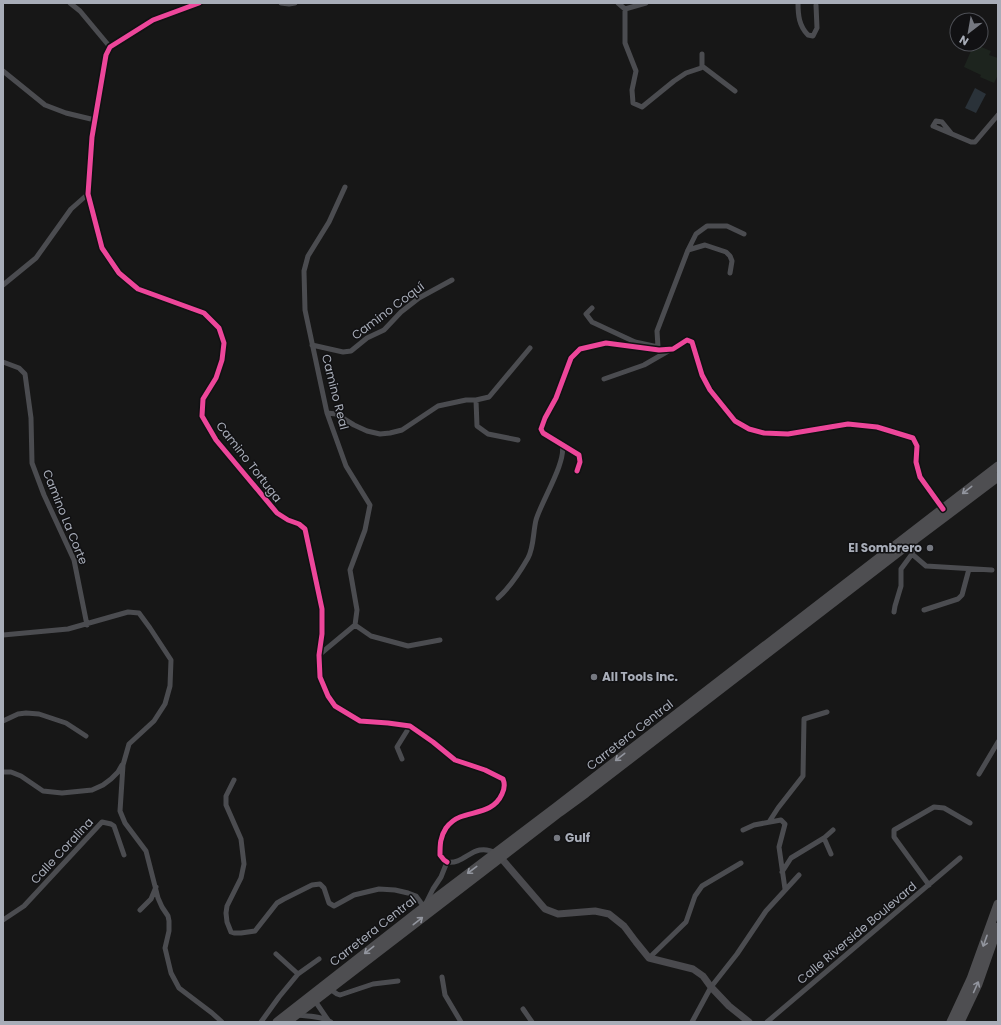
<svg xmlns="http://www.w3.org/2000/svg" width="1001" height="1025" viewBox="0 0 1001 1025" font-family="Poppins,sans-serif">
	<rect width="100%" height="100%" fill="#171717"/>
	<path fill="#1d241e" d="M974 44 991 51 989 55 998 58V75L994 83 980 77 981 75 964 67Z"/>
	<path fill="#2a3239" d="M975 88 986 94 976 113 965 108Z"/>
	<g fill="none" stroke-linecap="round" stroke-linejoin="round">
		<path stroke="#4b4c50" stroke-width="5" d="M70 3 80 11 110 47
			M199 3 153 20 110 47 106 55 92 137 88 194 102 248 119 273 138 289 204 313 219 328 224 343 222 360 216 378 203 399 202 416 216 440 277 513 288 520 299 524 305 529 322 609V634L319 655 320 677 328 696 335 706 360 721 388 723 410 726 433 742 455 760 485 770 503 779C505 784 504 790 502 794 494 812 476 811 460 817 455 819 449 824 446 828 440 837 440 845 440 855L444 860 447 862
			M281 3 289 4 295 3
			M618 3 625 9V43L636 71 632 90 633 103 642 107 674 81 686 73 701 68 702 66V54
			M798 3C798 15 799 26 808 35L813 36 817 28 816 5
			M625 9 646 3
			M702 66 735 91
			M3 71 45 105 66 113 95 120
			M951 133 942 122 936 121 933 126 971 142H975L998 115
			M688 250 696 234 707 226H727L744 234
			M3 285 36 258 71 209 88 194
			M592 308 586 314 592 322 635 342 658 347
			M312 345 343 352 351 351 367 338 384 330 401 312 419 298 452 280
			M659 350 658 347 657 331 688 250 705 245 726 252 730 256 732 261 730 273
			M3 362 19 368 25 374 31 418 32 463 44 495 74 560 87 625
			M604 379 644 365 670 350
			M476 400 477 426 488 434 518 440
			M327 413 336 414 354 425 367 431 380 434 390 433 402 430 438 406 466 400H476L489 397 530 348
			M577 471 580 462 579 455 543 433 541 429 545 418 556 398 571 358 580 349 606 343 659 350 673 349 687 340 692 342 702 375 710 390 735 421 749 429 764 433 788 434 848 424 877 427 913 438 917 446 916 462 920 477 943 509
			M912 554 926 566 992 570
			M498 598C510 587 520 572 528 558 534 547 533 532 536 520 541 502 567 461 562 445
			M924 610 958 599 962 595 969 569
			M894 612 895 606 901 586V569L912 554 916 540
			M355 625 371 636 408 646 440 640
			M3 635 68 629 128 612 139 613 150 628 171 660 170 686 165 704 154 721 129 744 123 765 120 811 125 823 146 851 158 898 162 907 168 916 169 921V931L165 948 171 973 179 988 212 1013 222 1022
			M319 655 355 625 357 610 350 570 365 530 370 505 346 466 327 413 305 310 304 271 308 256 329 222 345 187
			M3 721 18 714 26 713 39 714 66 723 86 736
			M402 759 397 747 410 726
			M3 772H11L21 776 43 791 62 793 92 790 103 785 111 779 118 772 122 765
			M979 774 998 742
			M234 780 226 796V805L241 839 244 864 241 878 227 906 226 913 227 922 231 932 234 933H241L255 931 277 903 284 899 312 885 320 884 324 888 329 903 334 906 354 895 379 889 395 890 408 893 416 896 424 907 433 889 441 877 447 862
			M769 822 778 808 803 776 804 719 827 712
			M743 830 754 825 781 820 785 824 779 847 785 889
			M824 838 831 854
			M447 862C466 865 473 841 496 853
			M782 872 791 858 824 838 833 830
			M929 885 894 837V830L934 807 944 808 970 823
			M140 910 151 899 156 887
			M3 920 24 906 102 822 111 824 114 826 124 855
			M276 954 298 974
			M649 958 686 922 695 896 702 886 741 863
			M442 977 445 995 461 1022
			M330 989 337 994 340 995 373 984 398 981
			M315 1001 328 1020
			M523 1009 532 1022
			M297 1015C308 1016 322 1016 331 1022
			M261 1022 279 997 298 974 319 959
			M692 1022 711 987 737 954 766 911 799 875
			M767 1022 960 858"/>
		<path stroke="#4a4a4e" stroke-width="7" d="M501 858 545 909 558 914 595 911 609 914 624 926 636 942 649 958 693 969 703 976 711 987 729 1006 749 1022"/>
		<path stroke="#4e4e51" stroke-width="9" d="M277 1022 424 907 556 807 998 466
			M287 1022 560 812 586 793 917 538 998 477
			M951 1022 971 979 998 904
			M960 1022 978 984 998 927"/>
		<defs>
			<path id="cycleway" d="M199 3 153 20 110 47 106 55 92 137 88 194 102 248 119 273 138 289 204 313 219 328 224 343 222 360 216 378 203 399 202 416 216 440 277 513 288 520 299 524 305 529 322 609V634L319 655 320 677 328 696 335 706 360 721 388 723 410 726 433 742 455 760 485 770 503 779C505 784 504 790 502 794 494 812 476 811 460 817 455 819 449 824 446 828 440 837 440 845 440 855L444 860 447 862
				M577 471 580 462 579 455 543 433 541 429 545 418 556 398 571 358 580 349 606 343 659 350 673 349 687 340 692 342 702 375 710 390 735 421 749 429 764 433 788 434 848 424 877 427 913 438 917 446 916 462 920 477 943 509"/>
		</defs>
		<use href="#cycleway" stroke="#111113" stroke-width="8"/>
		<use href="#cycleway" stroke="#ed469a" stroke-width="5"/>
	</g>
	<defs><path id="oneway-shaft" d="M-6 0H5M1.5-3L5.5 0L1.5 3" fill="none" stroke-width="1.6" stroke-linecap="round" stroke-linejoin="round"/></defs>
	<g stroke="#92959e">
		<use href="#oneway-shaft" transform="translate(967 490) rotate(142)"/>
		<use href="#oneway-shaft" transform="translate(620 757) rotate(142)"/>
		<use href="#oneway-shaft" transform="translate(472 870) rotate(143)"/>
		<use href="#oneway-shaft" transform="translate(418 921) rotate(-38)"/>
		<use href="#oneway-shaft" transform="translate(985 941) rotate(110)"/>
		<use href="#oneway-shaft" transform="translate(369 950) rotate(142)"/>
		<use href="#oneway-shaft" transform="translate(976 987) rotate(-66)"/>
	</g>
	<g fill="#757880" stroke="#111113" stroke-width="1.5">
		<circle cx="930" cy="548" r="4"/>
		<circle cx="594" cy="677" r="4"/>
		<circle cx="557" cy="838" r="4"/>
	</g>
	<g text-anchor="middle" stroke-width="3" stroke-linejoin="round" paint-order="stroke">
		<g font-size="12" fill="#a8adb8" stroke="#111113">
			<text transform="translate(388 311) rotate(-37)" y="4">Camino Coquí</text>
			<text transform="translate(335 392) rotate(76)" y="4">Camino Real</text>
			<text transform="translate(249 462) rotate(52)" y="4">Camino Tortuga</text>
			<text transform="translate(65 517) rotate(68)" y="4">Camino La Corte</text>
			<text transform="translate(630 735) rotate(-38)" y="4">Carretera Central</text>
			<text transform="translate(62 851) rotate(-47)" y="4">Calle Coralina</text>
			<text transform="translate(373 931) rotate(-38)" y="4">Carretera Central</text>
			<text transform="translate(857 933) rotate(-40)" y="4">Calle Riverside Boulevard</text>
		</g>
		<g font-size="12" font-weight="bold" fill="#a8adb8" stroke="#111113" text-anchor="start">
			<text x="922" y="552" text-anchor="end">El Sombrero</text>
			<text x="602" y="681">All Tools Inc.</text>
			<text x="565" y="842">Gulf</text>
		</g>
	</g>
	<rect width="1001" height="1025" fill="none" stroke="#a8adb8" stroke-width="8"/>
	<g transform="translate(969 32) rotate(211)"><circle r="19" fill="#111113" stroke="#4d4f55"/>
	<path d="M0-3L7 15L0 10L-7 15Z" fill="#757880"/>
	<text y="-6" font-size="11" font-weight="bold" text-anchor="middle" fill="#a8adb8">N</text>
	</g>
</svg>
